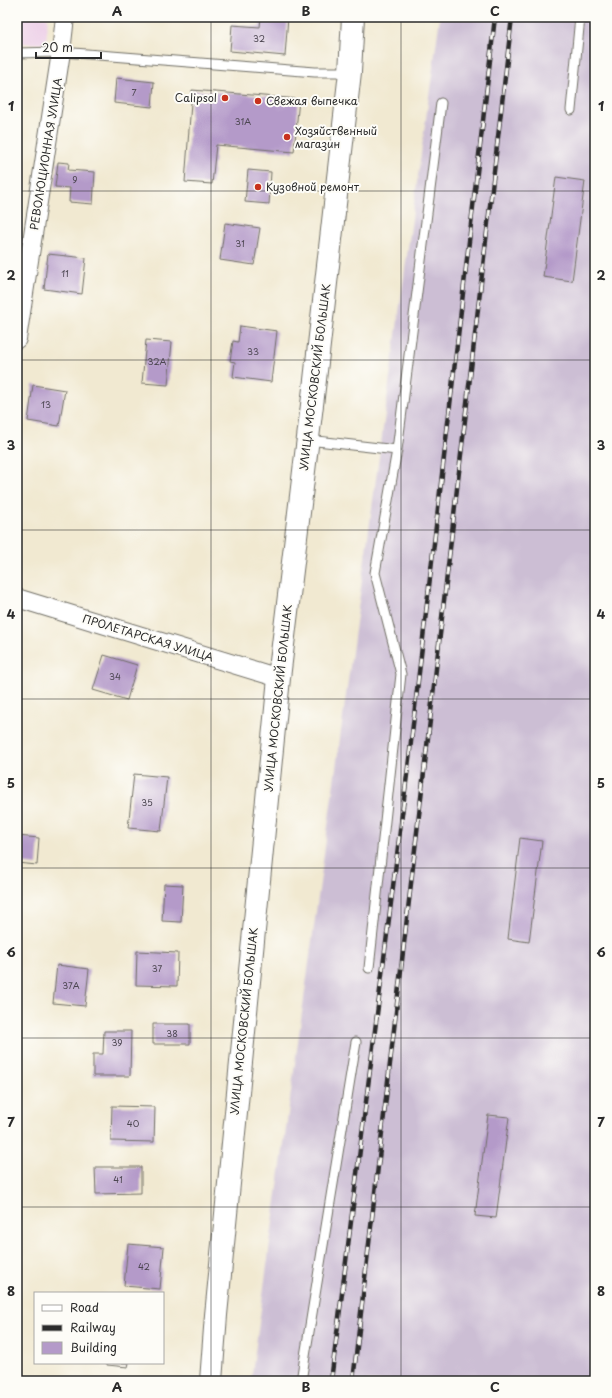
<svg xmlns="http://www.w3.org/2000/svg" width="612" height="1398" viewBox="0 0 612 1398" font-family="'Playpen Sans',sans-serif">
	<rect width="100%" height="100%" fill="#fdfcf7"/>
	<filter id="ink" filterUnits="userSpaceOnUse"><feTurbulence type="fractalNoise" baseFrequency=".025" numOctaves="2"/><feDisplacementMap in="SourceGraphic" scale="8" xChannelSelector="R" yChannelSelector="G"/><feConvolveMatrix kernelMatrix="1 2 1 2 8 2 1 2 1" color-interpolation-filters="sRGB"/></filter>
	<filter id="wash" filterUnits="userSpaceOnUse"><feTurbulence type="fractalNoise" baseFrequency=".012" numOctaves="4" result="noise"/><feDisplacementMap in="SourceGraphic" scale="16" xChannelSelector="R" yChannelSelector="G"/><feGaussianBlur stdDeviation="0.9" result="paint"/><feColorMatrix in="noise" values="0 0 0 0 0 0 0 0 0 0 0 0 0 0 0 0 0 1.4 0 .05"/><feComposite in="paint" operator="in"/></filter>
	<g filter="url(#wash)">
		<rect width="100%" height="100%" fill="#f1e9d1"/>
		<path fill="#edd0e8" d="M17 17H48L46 44 17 43Z"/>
		<path fill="#ccbed4" d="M440 17H595V1381H251Z"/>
		<g id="blocks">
			<path fill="#b49ac9" d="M261 17H288L285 56 230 51 232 25 260 27Z
				M116 78 154 82 152 107 114 103Z
				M192 90 299 99 294 152 216 145 212 184 185 182Z
				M58 162 69 163 68 170 95 172 93 204 69 202 70 188 55 187Z
				M248 170 271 172 269 204 245 202Z
				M556 177 585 181 572 281 543 277Z
				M225 223 260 228 254 265 220 260Z
				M48 254 86 258 82 294 44 289Z
				M240 326 277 331 271 382 233 377 235 362 230 361 233 341 238 342Z
				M146 340 172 342 168 385 142 383Z
				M33 385 65 390 59 426 28 421Z
				M104 655 137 665 127 700 93 690Z
				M134 774 167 777 161 831 128 828Z
				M17 836 39 838 37 865 17 863Z
				M520 838 542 841 529 942 508 939Z
				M164 884 183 885 181 922 162 921Z
				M137 951 178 953 177 986 136 985Z
				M57 965 89 969 85 1006 53 1003Z
				M153 1024H190V1044H153Z
				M104 1031H131L130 1076H93V1054H103Z
				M112 1106 155 1107 154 1142 111 1141Z
				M488 1115 509 1117 496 1218 475 1216Z
				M95 1167H141V1193L96 1194Z
				M128 1244 164 1247 160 1289 124 1286Z
				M107 1363H129L128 1367 107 1365Z"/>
		</g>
	</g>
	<g filter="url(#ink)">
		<use href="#blocks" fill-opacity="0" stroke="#706e65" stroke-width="1"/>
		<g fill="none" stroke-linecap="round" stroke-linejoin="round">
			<defs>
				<path id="lane" d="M17 53 61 52 315 72H350
					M571 110 580 17
					M308 440 397 450 375 573 401 674 369 968
					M397 450 441 103
					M301 1381 356 1042"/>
				<path id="street" d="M17 339 61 52 65 17
					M17 598 279 678"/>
				<path id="secondary" d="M211 1381 216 1315 279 678 315 380 350 72 353 17"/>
			</defs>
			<use href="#lane" stroke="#706e65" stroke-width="11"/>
			<use href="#street" stroke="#706e65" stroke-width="20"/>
			<use href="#secondary" stroke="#706e65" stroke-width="24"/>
			<use href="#lane" stroke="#fff" stroke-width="9"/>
			<use href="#street" stroke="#fff" stroke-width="18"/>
			<use href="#secondary" stroke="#fff" stroke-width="22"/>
			<defs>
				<path id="rail" d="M331 1381 409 759 495 17
					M353 1381 512 17"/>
			</defs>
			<use href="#rail" stroke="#2b2b2b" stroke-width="4.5"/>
			<use href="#rail" stroke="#fdfcf7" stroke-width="3" stroke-dasharray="9" stroke-linecap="butt"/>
		</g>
	</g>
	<path fill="none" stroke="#2b2b2b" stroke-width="1" stroke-opacity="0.55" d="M211 17V1381M401 17V1381M17 191H595M17 360H595M17 530H595M17 699H595M17 868H595M17 1038H595M17 1207H595"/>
	<g fill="#c8321e" stroke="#fdfcf7" stroke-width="1.5">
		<circle cx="225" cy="98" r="4"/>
		<circle cx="258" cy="101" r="4"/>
		<circle cx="287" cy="137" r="4"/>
		<circle cx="258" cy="187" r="4"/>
	</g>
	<g text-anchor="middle" stroke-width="4" stroke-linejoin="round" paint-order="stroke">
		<g font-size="9" fill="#4d4752">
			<text x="259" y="42">32</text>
			<text x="134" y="96">7</text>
			<text x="243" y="125">31А</text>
			<text x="75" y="183">9</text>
			<text x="240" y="247">31</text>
			<text x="65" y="277">11</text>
			<text x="253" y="355">33</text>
			<text x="157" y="365">32А</text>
			<text x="46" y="408">13</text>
			<text x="115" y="680">34</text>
			<text x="147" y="806">35</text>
			<text x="157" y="972">37</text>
			<text x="71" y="989">37А</text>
			<text x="172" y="1037">38</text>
			<text x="117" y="1046">39</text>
			<text x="133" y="1127">40</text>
			<text x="118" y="1183">41</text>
			<text x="144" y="1270">42</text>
		</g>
		<g font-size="11" fill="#2b2b2b" stroke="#fdfcf7" text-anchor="start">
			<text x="217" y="102" text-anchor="end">Сalipsol</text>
			<text x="266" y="105">Свежая выпечка</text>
			<text x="295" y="135">Хозяйственный<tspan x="295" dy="13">магазин</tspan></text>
			<text x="266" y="191">Кузовной ремонт</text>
		</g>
		<g font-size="11" fill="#2b2b2b" stroke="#fdfcf7">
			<text transform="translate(46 154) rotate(-81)" y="4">РЕВОЛЮЦИОННАЯ УЛИЦА</text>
			<text transform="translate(315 377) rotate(-83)" y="4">УЛИЦА МОСКОВСКИЙ БОЛЬШАК</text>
			<text transform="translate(148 638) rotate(17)" y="4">ПРОЛЕТАРСКАЯ УЛИЦА</text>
			<text transform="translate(278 698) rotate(-84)" y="4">УЛИЦА МОСКОВСКИЙ БОЛЬШАК</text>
			<text transform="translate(244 1021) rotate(-84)" y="4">УЛИЦА МОСКОВСКИЙ БОЛЬШАК</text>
		</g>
	</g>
	<rect width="612" height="1398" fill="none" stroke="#fdfcf7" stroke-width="44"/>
	<rect x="34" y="1292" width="130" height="72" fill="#fdfcf7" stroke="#a9a8a5"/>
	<rect x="42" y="1305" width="20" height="6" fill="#ffffff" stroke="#a9a8a5"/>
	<text x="70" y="1312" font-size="12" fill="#2b2b2b">Road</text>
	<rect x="42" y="1325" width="20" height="6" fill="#2b2b2b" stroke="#a9a8a5"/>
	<text x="70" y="1332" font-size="12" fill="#2b2b2b">Railway</text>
	<rect x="42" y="1342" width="20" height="12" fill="#b49ac9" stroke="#a9a8a5"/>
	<text x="70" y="1352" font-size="12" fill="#2b2b2b">Building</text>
	<path d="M36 52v6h65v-6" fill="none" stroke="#2b2b2b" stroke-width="2"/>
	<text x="42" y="52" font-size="12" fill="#2b2b2b" stroke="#fdfcf7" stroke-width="3" paint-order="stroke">20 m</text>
	<rect x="22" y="22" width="568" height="1354" fill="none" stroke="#2b2b2b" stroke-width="1.5"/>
	<g font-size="13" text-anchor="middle" font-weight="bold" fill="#2b2b2b">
		<text x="117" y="16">A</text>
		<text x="306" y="16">B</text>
		<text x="495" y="16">C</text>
		<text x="11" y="111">1</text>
		<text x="601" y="111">1</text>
		<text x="11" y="280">2</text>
		<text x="601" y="280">2</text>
		<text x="11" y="450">3</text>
		<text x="601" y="450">3</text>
		<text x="11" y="619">4</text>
		<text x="601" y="619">4</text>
		<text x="11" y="788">5</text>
		<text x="601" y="788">5</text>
		<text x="11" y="957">6</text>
		<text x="601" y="957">6</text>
		<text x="11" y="1127">7</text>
		<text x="601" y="1127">7</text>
		<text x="11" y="1296">8</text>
		<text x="601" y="1296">8</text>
		<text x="117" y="1392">A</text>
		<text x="306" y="1392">B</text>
		<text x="495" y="1392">C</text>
	</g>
</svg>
